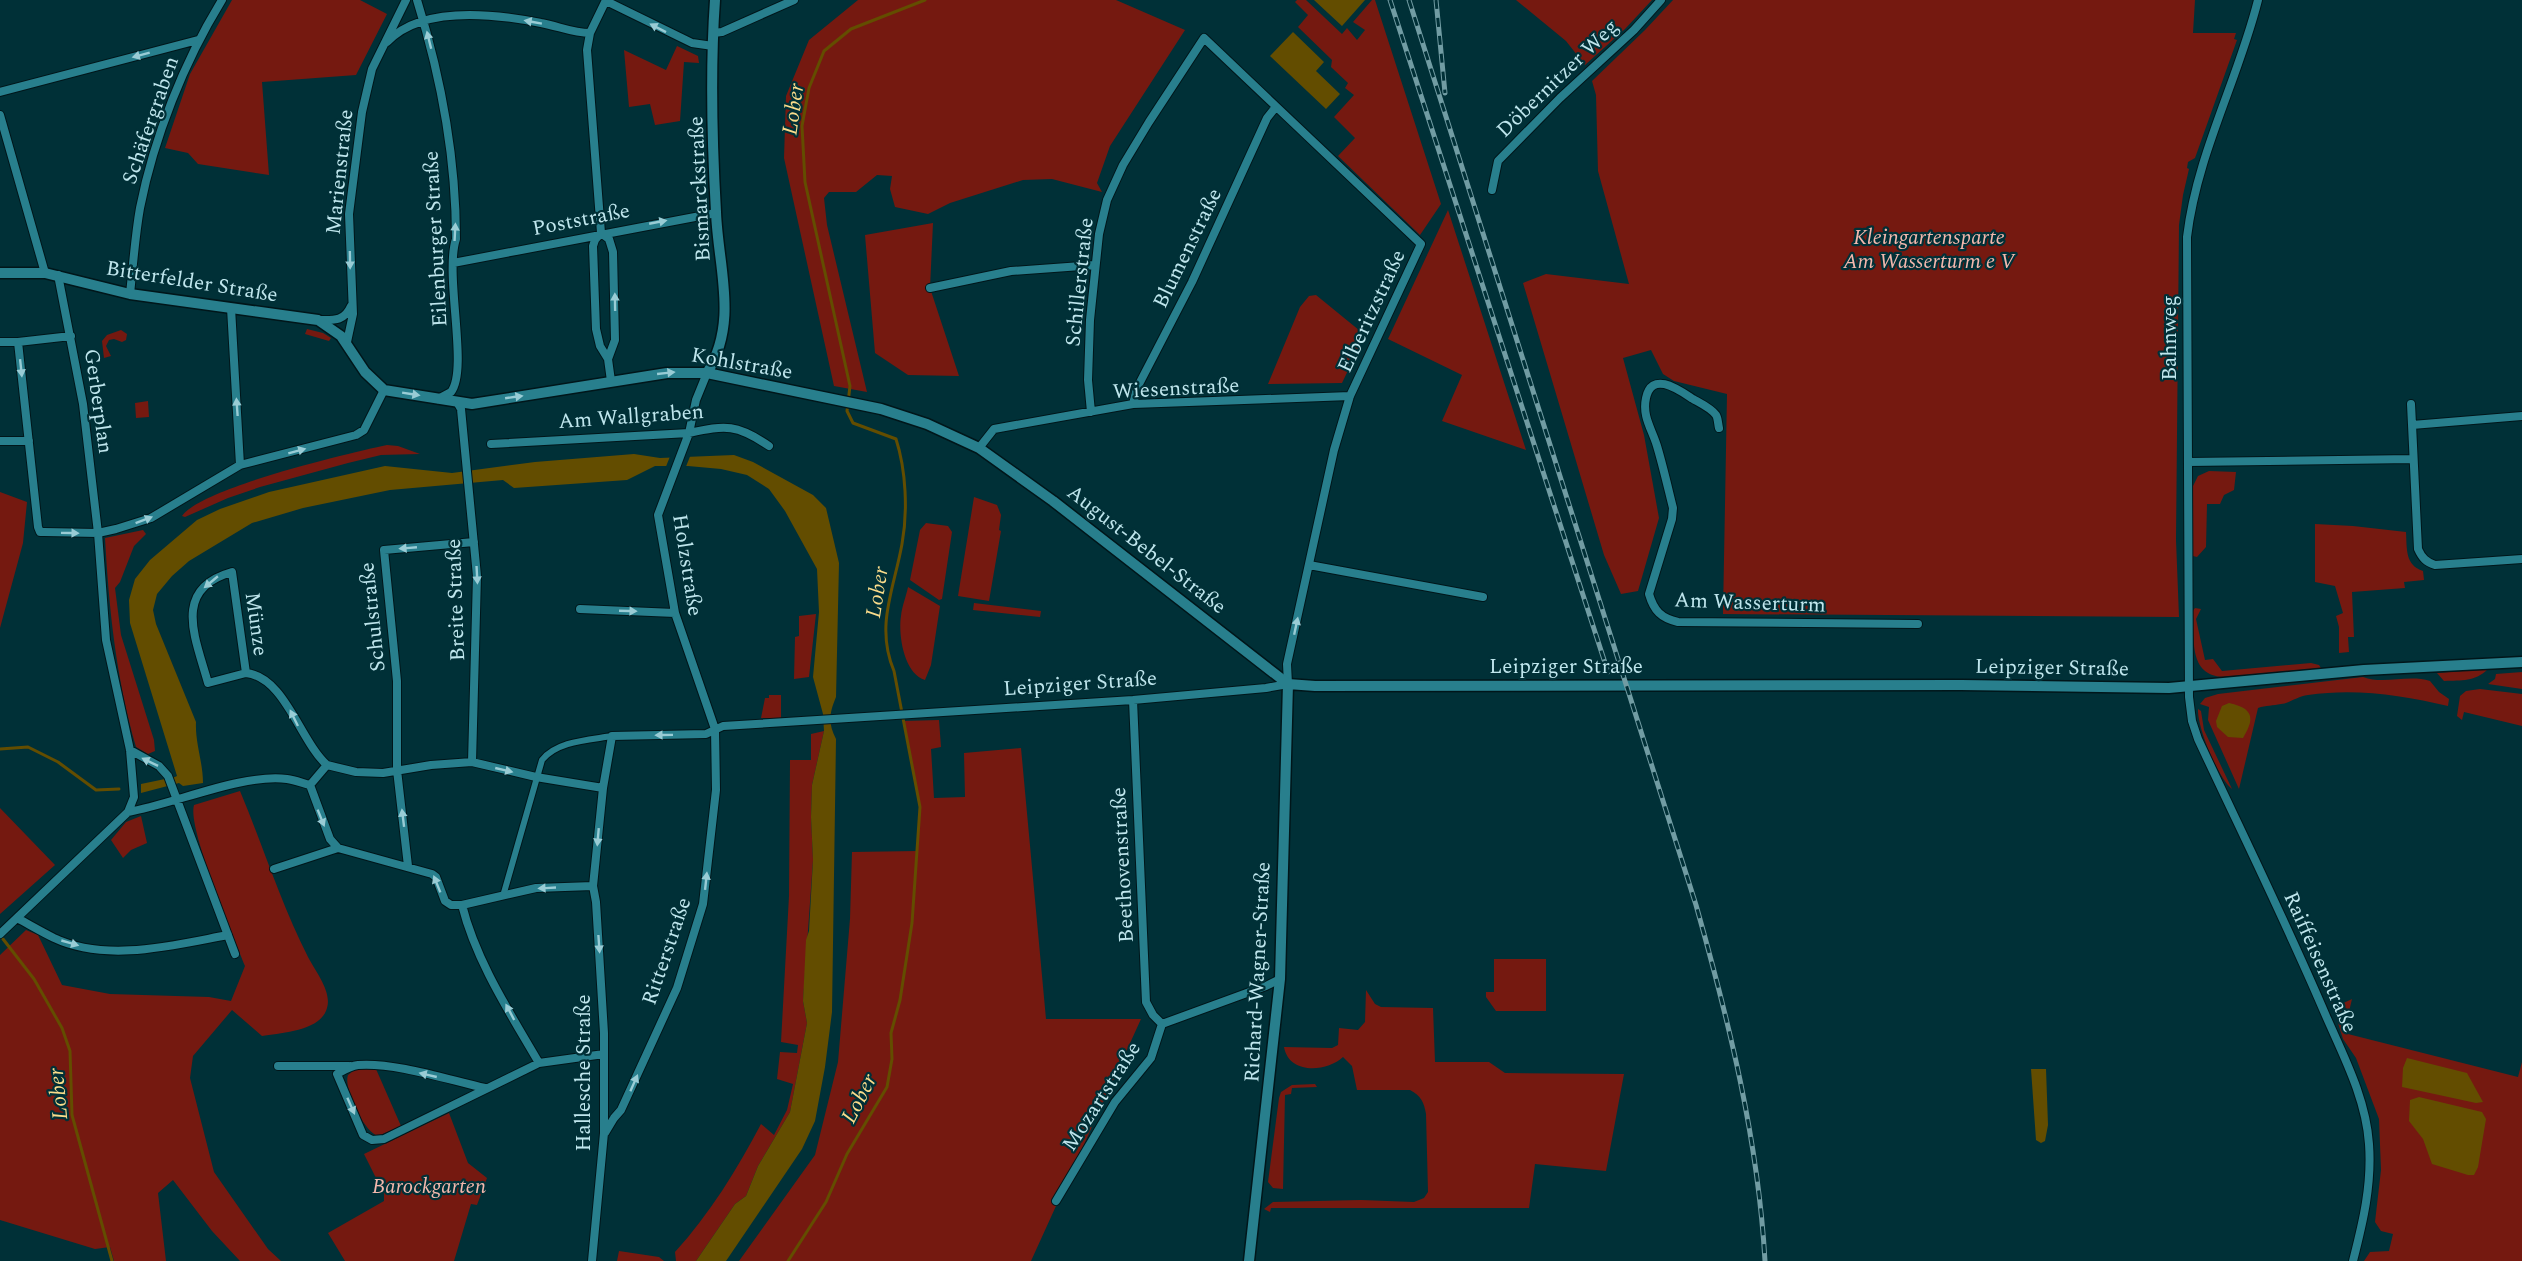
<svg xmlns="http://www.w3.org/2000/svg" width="2522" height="1261" viewBox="0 0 2522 1261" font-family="Spectral,serif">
	<rect width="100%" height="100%" fill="#003037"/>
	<path fill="#751910" d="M232 0H360L387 14 356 75 262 82 269 175 198 164 188 153 165 148 190 74Z
		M858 0H1116L1185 30 1110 146 1097 183 1102 192 1052 179 1023 180 950 203 928 214 895 207 890 189 892 176 877 175 856 192H829L824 198 827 225 867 392 834 386 784 158 786 96 809 40Z
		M1297 0H1306L1342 34 1347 28 1357 40 1365 30 1353 22 1372 0H1375L1441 204 1420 235 1338 156 1355 138 1334 117 1354 95 1345 88 1348 83 1331 67 1332 60 1298 27 1308 15 1295 2Z
		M1516 0H1652L1625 29 1585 65 1566 41Z
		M1673 0H2195L2193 33H2236L2234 39 2237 40 2195 158 2188 162 2187 168 2189 169 2183 195 2179 225 2176 540 2179 617 1723 614 1727 394 1674 381 1663 374 1651 350 1623 358 1644 435 1659 518 1638 591 1621 594 1604 555 1523 283 1546 274 1629 284 1598 171 1596 95 1592 81 1645 30Z
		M677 46 698 56 699 63 684 62 680 121 655 125 650 104 629 107 624 50 666 70Z
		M1448 210 1526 450 1442 421 1462 375 1388 339Z
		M933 223 930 288 959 376 908 375 875 353 865 235Z
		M1316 295 1365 335 1342 383 1268 384 1300 307 1309 296Z
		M307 329 323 333 331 338 329 341 305 334Z
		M121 330 127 334 126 340 122 342 114 339 109 340 106 346 111 356 104 358 102 341 107 335Z
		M148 401 149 417 136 418 135 403Z
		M387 445 398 446 420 454 381 455 348 463 260 487 228 498 185 517 182 516C201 488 349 453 387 445Z
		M2209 471 2236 472 2234 490 2224 495 2220 504H2207L2206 547 2197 557 2193 556 2192 488 2198 476Z
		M0 492 27 502 23 543 0 628Z
		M974 497 997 505 1001 515 999 530 1001 531 989 601 958 596Z
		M926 523 948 526 952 532 942 599 939 600 910 580 920 530Z
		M2315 524 2353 526 2406 532C2407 549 2405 565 2423 571L2424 580 2404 582 2405 588 2352 592 2354 637H2348L2349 652 2339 653V627L2336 616 2343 613 2335 586 2315 582Z
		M143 530 146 534 134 546 120 582 115 588 121 635 154 740 155 751 148 754 136 747C116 678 109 609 105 538Z
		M908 587 940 606 931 665 925 680C904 674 898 635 901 616 902 606 906 597 908 587Z
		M974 603 1041 611 1040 617 973 610Z
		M2195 608 2201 609 2196 619 2205 660 2213 659 2222 671 2311 663 2319 665 2321 668 2223 677C2188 675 2195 639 2192 612Z
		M816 614 809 677 794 679 795 637 799 636V616Z
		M2488 669C2475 682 2462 680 2444 681L2437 673Z
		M2522 672V689L2488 684 2495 679 2496 674Z
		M2363 677C2384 685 2408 674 2430 681L2439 692 2449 699 2448 706C2402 695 2355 688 2308 695 2298 696 2290 703 2281 704 2273 706 2266 705 2258 708L2239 789 2208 720 2209 707 2200 704 2205 698 2218 694Z
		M2480 689 2522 694V726L2464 712 2462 720 2457 716 2460 696 2466 691Z
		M769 695H781V718H761L765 698H769Z
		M2198 709 2201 711 2204 730 2232 789C2218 778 2197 727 2198 709Z
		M939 720 941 747 931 749 934 798 965 797 964 753 1021 748 1046 1019H1141L1031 1261H739L815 1155 838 1062 850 919 852 852 917 851 920 807 903 721Z
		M824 731 812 785 811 817 813 860 803 1001 807 1023 790 1112 758 1166 746 1196 735 1204 696 1261H676L675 1252C709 1215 738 1168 761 1124L774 1135 787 1110 793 1084 777 1079 780 1052 797 1053 798 1045 781 1042 789 896 790 760H811V734Z
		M240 791C263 846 281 904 308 957 316 972 332 992 327 1008 321 1031 281 1033 262 1036L232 1010 193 1056 190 1078 214 1172 268 1249 281 1261H240L212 1231 173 1180 158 1193 166 1261H114L110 1247 95 1249 0 1220V955L26 930 38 935 62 985 110 994 209 997 231 1001 245 966C234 937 187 828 194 805Z
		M0 808 55 865 0 914Z
		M141 816 147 843 131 850 123 858 111 840 126 822Z
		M2313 947 2335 1007 2352 999 2344 1033 2518 1077 2522 1062V1261H2364L2370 1252 2389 1251 2393 1234 2381 1231 2375 1222 2381 1170 2379 1119 2356 1058 2343 1039 2333 1007 2312 959Z
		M1494 959H1546V1011H1496L1486 997V992H1494Z
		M1366 990 1375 1004 1381 1007 1433 1008 1435 1062H1489L1505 1073 1624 1074 1606 1171 1535 1164 1529 1208H1271L1270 1212 1264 1209 1273 1202 1361 1200 1414 1202 1424 1198 1428 1192 1426 1114C1424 1102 1421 1096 1410 1090H1357L1352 1066 1343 1057C1327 1072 1289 1075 1284 1047L1332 1048 1338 1045 1339 1028 1358 1030 1365 1022Z
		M357 1068 376 1069 401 1126 378 1136C364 1132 343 1088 348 1075Z
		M1292 1085 1315 1084 1317 1087 1292 1088 1291 1094 1285 1095 1283 1189 1273 1188 1268 1182 1279 1098 1281 1092Z
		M449 1113 468 1163 487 1178 477 1205 471 1204 454 1261H345L328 1233 384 1201V1194L364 1154Z
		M619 1251 659 1257 664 1261H617Z"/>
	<path fill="#634d00" d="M1314 0H1365L1342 26Z
		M1293 32 1324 62 1316 71 1340 94 1326 109 1270 56Z
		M634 454 660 458 734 455 753 462 813 495 826 508 839 563 836 697C829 714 828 723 836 739L832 1012 825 1067 815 1121 802 1149 726 1261H696L735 1204 746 1196 758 1166 790 1112 807 1023 803 1001 806 940 809 931 813 860 811 817 812 785 824 731 823 714 813 677 819 612 817 569 785 511 769 489 747 475 721 469 688 466H655L627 480 514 488 503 480 390 490 303 508 252 523 189 561 172 576 157 594 153 610 156 624 196 722C195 743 203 762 203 783L183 786 179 783 141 793V784L165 779 166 781 177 776 130 623 129 600 135 579 150 560 197 520 220 509 269 492 385 466 452 473 535 462Z
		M2229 703C2252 708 2256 717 2243 738L2228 737 2217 727 2216 721 2222 706Z
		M2407 1058 2467 1073 2483 1102 2476 1103 2402 1087 2403 1068Z
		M2031 1069H2046L2048 1125 2045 1141 2041 1143 2036 1140Z
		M2419 1097 2482 1112 2486 1119 2478 1167 2474 1175H2468L2432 1164 2423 1139 2409 1121 2410 1100Z"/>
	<path fill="#003037" d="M671 454H691L685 469H665Z"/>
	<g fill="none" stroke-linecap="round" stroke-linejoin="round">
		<path stroke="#634d00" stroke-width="3" d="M0 749 28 747 58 762 96 790 119 789
			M3 939 34 979 62 1028 70 1051 72 1115 112 1261
			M788 1261 826 1202 847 1154 887 1087 892 1059 891 1033 900 1000 912 923 920 807 894 671C875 626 894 589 902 544 908 511 906 470 896 439L853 423 847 411 850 386 805 182 802 126 809 88 824 51 851 29 925 0"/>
		<defs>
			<path id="pedestrian" d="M503 896 542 760C557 741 589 740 612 736"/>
			<path id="minor" d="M417 0C441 77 456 158 456 239 444 275 469 369 451 392L438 399
				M606 0 590 33 587 50 601 233 609 239 613 252 615 340 608 359
				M2258 0C2238 80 2197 154 2187 237L2189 697 2192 721 2198 739C2241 831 2286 922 2326 1016 2344 1057 2366 1099 2369 1144 2372 1185 2363 1222 2353 1261
				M606 1 692 43 713 46
				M713 33 722 32 794 0
				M387 42C422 5 496 14 541 23 558 26 573 33 590 33
				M0 92 198 40
				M0 115 45 273
				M1492 190 1498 161 1560 98 1634 30 1661 0
				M601 233 595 240 593 246 596 329 600 346 608 359 611 381
				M453 263 716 213
				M930 288 1011 271 1095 265
				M130 294C133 266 135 236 140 208 154 137 184 62 222 0
				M231 308 240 465
				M318 320C333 320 344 322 351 306
				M71 336 18 342 38 527 40 532H44L98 533 116 529 151 518 240 465 356 435 364 430 384 390
				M0 342H18
				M347 342 353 314 349 214 362 112 372 69 406 0
				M457 402 461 409 477 576 472 762
				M1133 404 1137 388 1192 282 1267 118 1275 108
				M2411 404 2418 549C2422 558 2426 562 2435 565L2522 559
				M2412 425 2522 416
				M1719 428C1718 424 1718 418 1716 415 1711 408 1700 403 1693 399 1679 390 1652 370 1646 398 1642 417 1652 429 1657 446 1663 466 1668 488 1673 508L1672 519 1649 594C1654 611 1661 618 1678 622L1918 624
				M0 441H29
				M491 444 689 433C726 425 737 424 769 446
				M979 448 994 429 1133 404 1350 396
				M2188 462 2412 459
				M1309 565 1483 597
				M580 609 675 613
				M246 673 208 683C196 639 171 589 232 572L246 673C285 677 300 741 327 765
				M1133 700 1146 1002 1153 1015 1162 1024
				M130 750 159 766 168 776 235 954
				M310 785 330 839 338 848
				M128 812C174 804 244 773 287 779 295 780 302 783 310 785L327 765 356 772 383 773 431 765 472 762 536 777 603 788
				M408 866 397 770V681L384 550 474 542
				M274 869 338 848 432 874 436 877 445 901 451 905H462L536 888 593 886
				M462 905C476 961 510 1013 539 1063
				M17 918C30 925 42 932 54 938 107 963 174 945 228 935
				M0 934 128 812 134 797 130 750 106 640 98 533 83 404 58 275
				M1162 1024 1266 986 1280 979
				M278 1066H349
				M485 1088C449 1080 394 1062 358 1065 350 1066 344 1070 337 1074L363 1135 372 1140 384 1139 539 1063 604 1054
				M605 1133 614 1118 621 1110 677 988 703 904 716 790 715 729 675 613 658 515 689 433 696 400 707 373
				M1056 1201 1115 1102 1151 1058 1162 1024
				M592 1261 604 1133V1033L596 902 593 886 603 788 612 736 706 734 723 726 1133 700 1266 688 1288 684 1287 664 1334 450 1350 396 1421 244 1204 38 1149 122 1123 165 1107 200 1099 234 1090 320 1088 380 1091 412"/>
			<path id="tertiary" d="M0 273H45L130 294 318 320 341 336 365 372 384 390 472 404 667 373H707L881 409 927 424 979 448 1053 501 1288 684
				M707 373C739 321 718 268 716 212 712 142 710 70 715 0
				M1288 684 1315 686 1961 685 2169 688 2364 670 2522 662
				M1249 1261 1280 979 1288 684"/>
		</defs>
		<use href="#pedestrian" stroke="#00161a" stroke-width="8"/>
		<use href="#minor" stroke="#00161a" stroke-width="10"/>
		<use href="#tertiary" stroke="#00161a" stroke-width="13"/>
		<use href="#pedestrian" stroke="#287f8d" stroke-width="6"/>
		<use href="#minor" stroke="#287f8d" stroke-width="8"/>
		<use href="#tertiary" stroke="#287f8d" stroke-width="10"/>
		<defs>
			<path id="rail" d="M1390 0 1608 672
				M1409 0 1696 905C1729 1022 1758 1139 1765 1261
				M1436 0 1445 93"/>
		</defs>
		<use href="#rail" stroke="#719ca3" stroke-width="5"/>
		<use href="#rail" stroke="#003037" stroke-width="3" stroke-dasharray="9" stroke-linecap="butt"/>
	</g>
	<defs><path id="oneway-solid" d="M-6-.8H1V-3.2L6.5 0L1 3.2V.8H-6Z" transform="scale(1.5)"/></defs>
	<g fill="#99ccd5">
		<use href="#oneway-solid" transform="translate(533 22) rotate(-170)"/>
		<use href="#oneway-solid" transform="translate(658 28) rotate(-153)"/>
		<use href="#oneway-solid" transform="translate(429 40) rotate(-104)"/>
		<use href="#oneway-solid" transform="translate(141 55) rotate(165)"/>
		<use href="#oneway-solid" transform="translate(658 222) rotate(-11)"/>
		<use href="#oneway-solid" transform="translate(455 232) rotate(-87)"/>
		<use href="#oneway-solid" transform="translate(350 260) rotate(89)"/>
		<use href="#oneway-solid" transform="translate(615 302) rotate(-91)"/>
		<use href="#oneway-solid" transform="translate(21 368) rotate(84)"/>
		<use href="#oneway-solid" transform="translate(666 373) rotate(-6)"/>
		<use href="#oneway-solid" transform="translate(411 394) rotate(9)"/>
		<use href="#oneway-solid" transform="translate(514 397) rotate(-8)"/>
		<use href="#oneway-solid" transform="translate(237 407) rotate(-94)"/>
		<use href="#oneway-solid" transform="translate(297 451) rotate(-15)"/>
		<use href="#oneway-solid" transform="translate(144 520) rotate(-21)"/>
		<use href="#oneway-solid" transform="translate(70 533) rotate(1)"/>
		<use href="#oneway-solid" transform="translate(408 548) rotate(175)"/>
		<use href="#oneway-solid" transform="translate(477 575) rotate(87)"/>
		<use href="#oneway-solid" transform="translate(211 582) rotate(140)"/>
		<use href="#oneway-solid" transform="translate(628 611) rotate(2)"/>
		<use href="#oneway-solid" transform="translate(1296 626) rotate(-78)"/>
		<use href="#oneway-solid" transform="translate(294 718) rotate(-116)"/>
		<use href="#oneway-solid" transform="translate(664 735) rotate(179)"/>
		<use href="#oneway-solid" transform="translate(150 762) rotate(-154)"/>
		<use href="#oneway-solid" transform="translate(504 770) rotate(13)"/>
		<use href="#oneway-solid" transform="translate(321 818) rotate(68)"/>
		<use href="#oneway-solid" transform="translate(403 818) rotate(-97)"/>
		<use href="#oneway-solid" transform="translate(598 837) rotate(95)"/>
		<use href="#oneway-solid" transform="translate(706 881) rotate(-84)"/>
		<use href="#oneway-solid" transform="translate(437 884) rotate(-112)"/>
		<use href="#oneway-solid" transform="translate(547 888) rotate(177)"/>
		<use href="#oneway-solid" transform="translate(70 943) rotate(16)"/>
		<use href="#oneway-solid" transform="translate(599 944) rotate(86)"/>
		<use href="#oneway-solid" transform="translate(510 1012) rotate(-118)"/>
		<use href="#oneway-solid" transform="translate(428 1075) rotate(-167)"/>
		<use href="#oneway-solid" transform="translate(634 1083) rotate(-66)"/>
		<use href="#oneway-solid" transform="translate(351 1106) rotate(66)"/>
	</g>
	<g text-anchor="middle" stroke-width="4.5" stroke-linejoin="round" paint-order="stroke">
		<g font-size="21" fill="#bfe6ed" stroke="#003037">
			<text transform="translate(1557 78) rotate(-44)" y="7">Döbernitzer Weg</text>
			<text transform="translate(150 120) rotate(-71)" y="7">Schäfergraben</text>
			<text transform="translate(339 172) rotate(-84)" y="7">Marienstraße</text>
			<text transform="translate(699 189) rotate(-93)" y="7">Bismarckstraße</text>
			<text transform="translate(581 219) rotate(-11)" y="7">Poststraße</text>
			<text transform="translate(435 239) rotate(-93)" y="7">Eilenburger Straße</text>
			<text transform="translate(1187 248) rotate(-64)" y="7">Blumenstraße</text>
			<text transform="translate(192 281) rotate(9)" y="7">Bitterfelder Straße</text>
			<text transform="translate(1079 282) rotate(-84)" y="7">Schillerstraße</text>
			<text transform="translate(1371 311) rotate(-65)" y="7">Elberitzstraße</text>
			<text transform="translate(2169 338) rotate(-90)" y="7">Bahnweg</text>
			<text transform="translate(742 363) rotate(10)" y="7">Kohlstraße</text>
			<text transform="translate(1176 388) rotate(-3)" y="7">Wiesenstraße</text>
			<text transform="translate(99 401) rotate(82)" y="7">Gerberplan</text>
			<text transform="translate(631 416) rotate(-4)" y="7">Am Wallgraben</text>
			<text transform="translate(1147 549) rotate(38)" y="7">August-Bebel-Straße</text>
			<text transform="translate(688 565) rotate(81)" y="7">Holzstraße</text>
			<text transform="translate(455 600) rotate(-92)" y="7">Breite Straße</text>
			<text transform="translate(1750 602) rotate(2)" y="7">Am Wasserturm</text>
			<text transform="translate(372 617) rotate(-96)" y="7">Schulstraße</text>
			<text transform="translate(257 624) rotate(82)" y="7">Münze</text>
			<text x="1566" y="673">Leipziger Straße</text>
			<text transform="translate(2052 667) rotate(1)" y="7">Leipziger Straße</text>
			<text transform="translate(1080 683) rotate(-4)" y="7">Leipziger Straße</text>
			<text transform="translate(1122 865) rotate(-93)" y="7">Beethovenstraße</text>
			<text transform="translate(666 951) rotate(-71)" y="7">Ritterstraße</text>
			<text transform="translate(2321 962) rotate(66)" y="7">Raiffeisenstraße</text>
			<text transform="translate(1257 972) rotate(-87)" y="7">Richard-Wagner-Straße</text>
			<text transform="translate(583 1073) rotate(-90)" y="7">Hallesche Straße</text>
			<text transform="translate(1101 1096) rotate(-57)" y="7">Mozartstraße</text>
		</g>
		<g font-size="21" font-style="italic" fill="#f3b8ad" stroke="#003037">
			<text x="1929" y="244">Kleingartensparte<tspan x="1929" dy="24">Am Wasserturm e V</tspan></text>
			<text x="429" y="1193">Barockgarten</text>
		</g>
		<g font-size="22" font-style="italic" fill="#fadc8b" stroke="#003037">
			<text transform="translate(792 109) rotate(-82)" y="8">Lober</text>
			<text transform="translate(876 592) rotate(-81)" y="8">Lober</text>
			<text transform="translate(57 1094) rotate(-95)" y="8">Lober</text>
			<text transform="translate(858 1098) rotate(-63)" y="8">Lober</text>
		</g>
	</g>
</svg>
